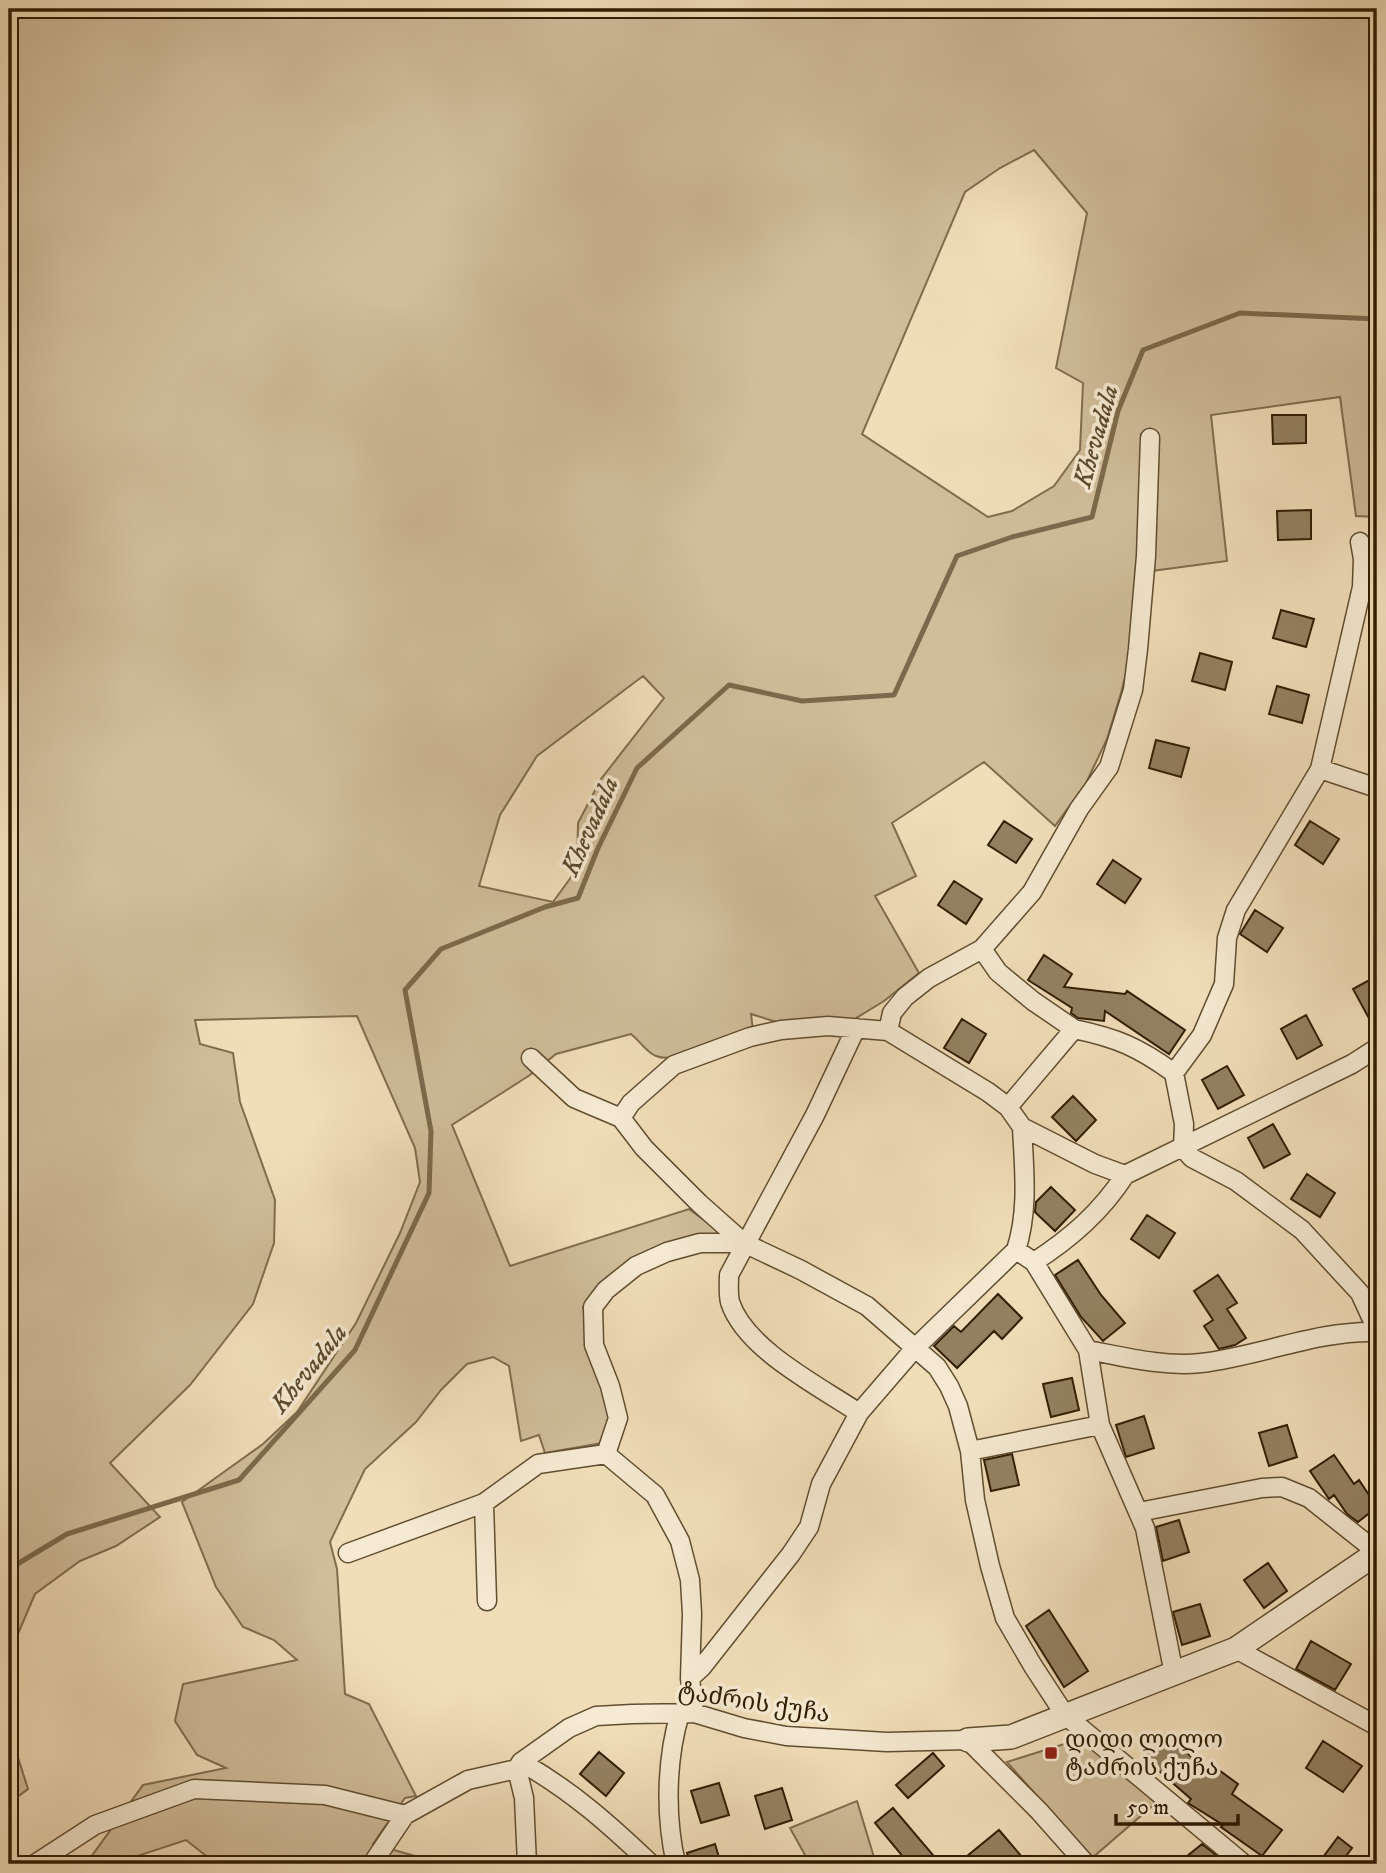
<svg xmlns="http://www.w3.org/2000/svg" width="1386" height="1873" viewBox="0 0 1386 1873" font-family="'IM FELL DW Pica','Noto Serif Georgian',serif">
	<rect width="100%" height="100%" fill="#f1deb9"/>
	<filter id="stains"><feTurbulence type="fractalNoise" baseFrequency=".00286" numOctaves="4"/><feColorMatrix values="0 0 0 0 .2 0 0 0 0 .09 0 0 0 0 .02 0 0 0 .5 -.17"/></filter>
	<radialGradient id="worn" r=".72"><stop offset=".6" stop-color="#630" stop-opacity="0"/><stop offset="1" stop-color="#630" stop-opacity=".3"/></radialGradient>
	<path fill="#d0bd9a" stroke="#806d4e" stroke-width="2" fill-rule="evenodd" d="M9 9H1377V517L1356 516 1340 397 1211 415 1227 561 1152 571 1121 693 1107 739 1086 783 1055 826 984 762 892 823 916 876 875 896 919 973 884 1001 853 1020 783 1024 751 1014 753 1030C731 1038 678 1065 656 1056 647 1053 639 1040 631 1034L556 1054 530 1075 452 1125 510 1266 689 1209 719 1231 714 1237 597 1291 583 1307 610 1416 602 1443 545 1453 539 1435 521 1441 509 1366 493 1357 467 1364 441 1390 416 1422 365 1469 330 1542 337 1569 345 1694 369 1704 416 1796 405 1798 373 1844 425 1859 430 1864H206L210 1859 186 1840 113 1864H93L91 1857 143 1785 226 1768 197 1755 175 1721 183 1684 297 1660 274 1640 243 1627 216 1587 182 1502 263 1444 297 1412 356 1323 400 1233 420 1182 415 1148 357 1016 195 1020 200 1044 233 1053 240 1102 275 1200 274 1243 253 1304 190 1385 110 1463 160 1517 116 1546 80 1561 35 1594 11 1650 9 1665ZM1034 150 1087 213 1056 368 1083 383 1080 450 1054 486 1012 511 988 517 862 434 965 192 1000 168ZM643 676 664 698 601 779 578 823 577 869 553 902 479 886 500 815 537 756Z
		M9 1729 28 1789 9 1803Z
		M1080 1739 1157 1802 1092 1858 1007 1762Z
		M857 1801 876 1864H810L790 1828Z"/>
	<g fill="none" stroke-linecap="round" stroke-linejoin="round">
		<path stroke="#7c694b" stroke-width="5" d="M9 1569 67 1534 239 1480 355 1350 429 1193 431 1131 405 990 441 949 545 907 578 898 598 848 637 768 729 685 802 701 894 695 957 556 1012 537 1092 517 1118 411 1143 350 1240 313 1377 319"/>
	</g>
	<path fill="#948161" stroke="#301d02" stroke-width="2" d="M1272 415H1306V443L1273 444Z
		M1311 510V539L1278 540 1277 511Z
		M1281 610 1314 619 1306 647 1273 638Z
		M1200 653 1232 662 1225 690 1192 681Z
		M1277 686 1309 695 1302 723 1269 714Z
		M1156 740 1189 748 1181 777 1149 768Z
		M1004 821 1032 839 1016 863 988 845Z
		M1310 821 1339 839 1323 864 1295 845Z
		M1113 860 1141 879 1125 903 1097 884Z
		M954 881 982 899 966 924 938 905Z
		M1255 910 1283 928 1267 952 1240 934Z
		M1044 955 1072 974 1064 987 1125 994 1127 991 1185 1030 1169 1054 1105 1011 1104 1021 1078 1018 1071 1013 1072 1008 1028 980Z
		M1377 976V1033L1353 989Z
		M1306 1015 1322 1045 1297 1059 1281 1029Z
		M962 1019 986 1034 969 1063 944 1048Z
		M1227 1066 1244 1095 1218 1109 1202 1080Z
		M1073 1096 1096 1120 1076 1141 1052 1117Z
		M1273 1124 1290 1154 1264 1168 1248 1138Z
		M1307 1174 1335 1193 1320 1217 1291 1199Z
		M1051 1187 1075 1210 1055 1231 1035 1212 1036 1202Z
		M1147 1215 1175 1233 1159 1258 1131 1239Z
		M1078 1260 1101 1295 1125 1323 1103 1341 1081 1317 1055 1275Z
		M1218 1275 1237 1303 1227 1309 1246 1338 1235 1345 1219 1349 1204 1326 1213 1320 1194 1291Z
		M998 1294 1022 1318 1002 1339 994 1331 957 1368 934 1346 954 1326 961 1332Z
		M1072 1378 1079 1410 1051 1417 1043 1384Z
		M1144 1416 1154 1448 1126 1457 1116 1425Z
		M1287 1425 1297 1457 1269 1466 1259 1433Z
		M1012 1454 1019 1485 991 1491 984 1460Z
		M1334 1455 1354 1484 1359 1480 1377 1507 1358 1522 1347 1514 1334 1495 1329 1499 1310 1471Z
		M1179 1520 1189 1552 1163 1561 1156 1527Z
		M1268 1563 1287 1591 1264 1608 1244 1580Z
		M1200 1604 1210 1636 1182 1645 1173 1612Z
		M1049 1610 1088 1671 1064 1687 1026 1626Z
		M1311 1641 1351 1664 1335 1690 1296 1669Z
		M1165 1734 1208 1771 1212 1765 1238 1784 1232 1794 1282 1830 1262 1856 1221 1827 1223 1825 1188 1803 1191 1799 1144 1758Z
		M1323 1741 1362 1766 1343 1792 1306 1768Z
		M599 1752 624 1773 606 1796 580 1774Z
		M933 1753 944 1766 908 1798 896 1785Z
		M719 1783 729 1815 701 1823 691 1791Z
		M782 1788 792 1820 765 1829 755 1796Z
		M893 1808 933 1855 922 1864H909L875 1823Z
		M999 1830 1028 1864H972L966 1857Z
		M1338 1837 1352 1848 1340 1864H1318Z
		M715 1844 721 1864H691L687 1853Z
		M1202 1844 1216 1855 1223 1864H1192L1186 1857Z"/>
	<g fill="none" stroke-linecap="round" stroke-linejoin="round">
		<defs>
			<path id="minor" d="M1320 769 1377 788
				M982 949 998 972 1033 1001 1074 1029
				M856 1028 815 1115 729 1275C729 1283 728 1294 730 1302 745 1349 819 1386 859 1413
				M888 1031 892 1013 905 997 929 978 982 949 1032 892 1079 809 1109 767 1133 690 1138 649 1146 556 1150 438
				M531 1058 574 1098 621 1118 644 1148 699 1203 744 1243 801 1270 867 1306 937 1367 949 1386 958 1406 970 1451 975 1500 990 1566 1005 1618 1033 1666 1065 1715 1244 1864
				M1008 1107 1074 1029C1117 1038 1138 1047 1174 1073
				M621 1118 631 1103 674 1065 750 1037 781 1030 828 1026 888 1031 988 1092 1008 1107 1022 1127 1095 1164 1125 1175 1352 1064 1377 1048
				M1183 1148 1184 1124 1174 1073 1202 1035 1224 984 1227 938 1236 910 1320 769 1362 587 1363 559 1360 542
				M1183 1148 1192 1158 1236 1181 1302 1230 1360 1293 1377 1330
				M1016 1250 1034 1262 1088 1350 1100 1425 1145 1528 1174 1674
				M1034 1262C1071 1238 1101 1212 1125 1175
				M1088 1350C1125 1357 1163 1367 1201 1363 1261 1356 1317 1330 1377 1332
				M970 1451 1100 1425
				M606 1454 618 1418 610 1386 594 1345 593 1307 606 1290 636 1266 667 1252 700 1243H744
				M606 1454 655 1495 680 1541 690 1580 692 1614 690 1678 694 1713
				M484 1503 487 1601
				M1139 1512 1262 1488 1282 1487 1309 1498 1377 1552
				M348 1553 484 1503 538 1464 606 1454
				M1236 1649 1377 1726
				M690 1678 702 1667 791 1554 809 1527 821 1484 859 1413 915 1348 1016 1250C1029 1211 1024 1168 1022 1127
				M521 1762C572 1791 609 1824 651 1864
				M517 1769 524 1798 527 1864
				M35 1864 95 1825 194 1789 325 1795 405 1815 468 1780 517 1769 521 1762 569 1728 596 1716 632 1714 694 1713 744 1728 786 1736 887 1742 968 1740 1039 1811 1086 1864
				M372 1864 405 1815
				M676 1864C665 1816 666 1760 680 1713"/>
			<path id="tertiary" d="M968 1740 1011 1737 1236 1649 1377 1553"/>
		</defs>
		<use href="#minor" stroke="#604d30" stroke-width="21"/>
		<use href="#tertiary" stroke="#604d30" stroke-width="26"/>
		<use href="#minor" stroke="#f6ead2" stroke-width="18"/>
		<use href="#tertiary" stroke="#f6ead2" stroke-width="23"/>
	</g>
	<rect fill="#8f2418" stroke="#f6ead2" stroke-width="2.5" x="1044" y="1746" width="14" height="14" rx="3.5"/>
	<g text-anchor="middle" stroke-width="7" stroke-linejoin="round" paint-order="stroke">
		<g font-size="24" fill="#301d02" stroke="#f6ead2">
			<text transform="translate(754 1702) rotate(9)" y="8">ტაძრის ქუჩა</text>
		</g>
		<g font-size="24" fill="#301d02" stroke="#f6ead2" text-anchor="start">
			<text x="1065" y="1747">დიდი ლილო<tspan x="1065" dy="28">ტაძრის ქუჩა</tspan></text>
		</g>
		<g font-size="26" font-style="italic" fill="#5c492c" stroke="#f6ead2">
			<text transform="translate(1095 436) rotate(-74)" y="9">Khevadala</text>
			<text transform="translate(589 826) rotate(-66)" y="9">Khevadala</text>
			<text transform="translate(308 1368) rotate(-51)" y="9">Khevadala</text>
		</g>
	</g>
	<rect width="1386" height="1873" fill="none" stroke="#f1deb9" stroke-width="35"/>
	<rect x="10" y="10" width="1365" height="1852" fill="none" stroke="#301d02" stroke-width="3.5"/>
	<rect x="18" y="18" width="1351" height="1838" fill="none" stroke="#301d02" stroke-width="2"/>
	<path d="M1116 1814v10h122v-10" fill="none" stroke="#301d02" stroke-width="3.5"/>
	<text x="1127" y="1814" font-size="21" fill="#301d02" stroke="#f6ead2" stroke-width="5" paint-order="stroke">50 m</text>
	<rect width="100%" height="100%" filter="url(#stains)"/>
	<rect width="100%" height="100%" fill="url(#worn)"/>
</svg>
